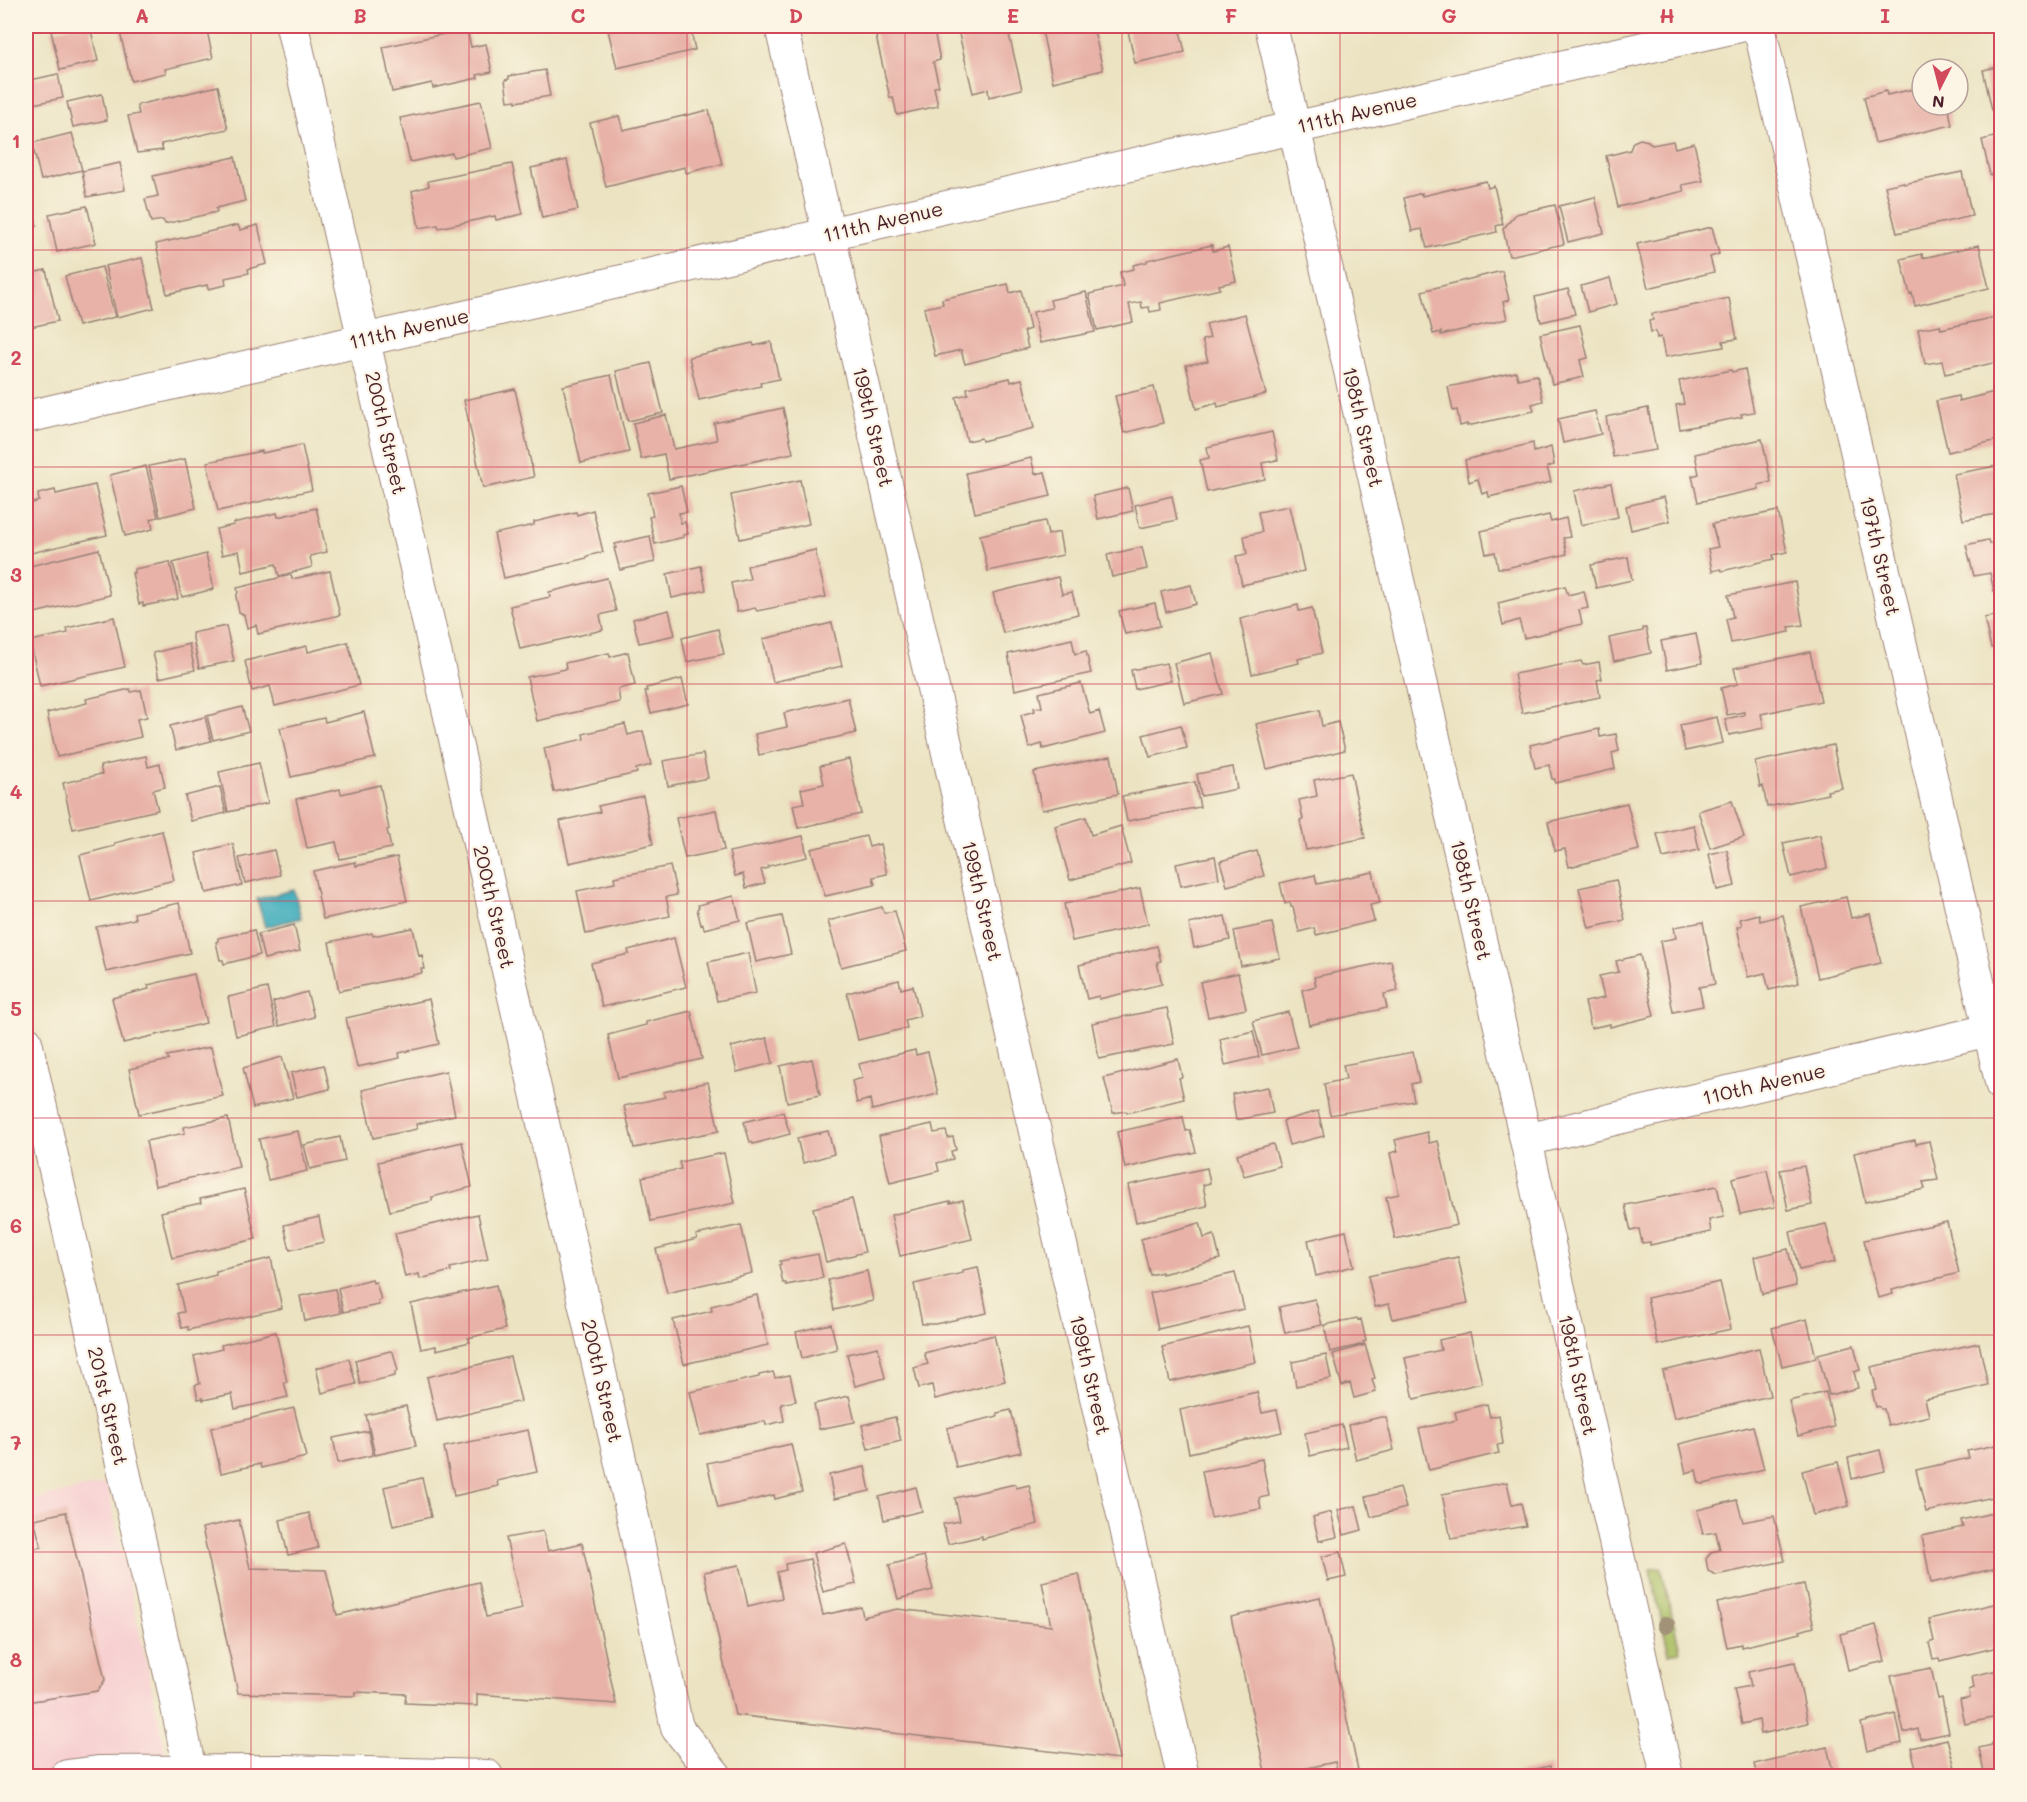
<svg xmlns="http://www.w3.org/2000/svg" width="2027" height="1802" viewBox="0 0 2027 1802" font-family="Mali,sans-serif">
	<rect width="100%" height="100%" fill="#fcf5e5"/>
	<filter id="ink" filterUnits="userSpaceOnUse"><feTurbulence type="fractalNoise" baseFrequency=".0167" numOctaves="2"/><feDisplacementMap in="SourceGraphic" scale="12" xChannelSelector="R" yChannelSelector="G"/><feConvolveMatrix kernelMatrix="1 2 1 2 8 2 1 2 1" color-interpolation-filters="sRGB"/></filter>
	<filter id="wash" filterUnits="userSpaceOnUse"><feTurbulence type="fractalNoise" baseFrequency=".008" numOctaves="4" result="noise"/><feDisplacementMap in="SourceGraphic" scale="24" xChannelSelector="R" yChannelSelector="G"/><feGaussianBlur stdDeviation="1.35" result="paint"/><feColorMatrix in="noise" values="0 0 0 0 0 0 0 0 0 0 0 0 0 0 0 0 0 1.4 0 .05"/><feComposite in="paint" operator="in"/></filter>
	<g filter="url(#wash)">
		<rect width="100%" height="100%" fill="#ebe3c1"/>
		<path fill="#f7cfd1" d="M107 1483 171 1776H26V1501Z"/>
		<path fill="#a9be62" stroke="#7a6e46" stroke-width="1.5" d="M1661 1567 1680 1651 1669 1654 1650 1569Z"/>
		<path fill="#3dacbb" stroke="#446673" stroke-width="1.5" d="M294 890 301 918 265 927 257 899Z"/>
		<g id="blocks">
			<path fill="#e8b2a8" d="M73 26H90L98 61 60 70 51 31Z
				M151 26H206L213 58 165 69 166 73 131 81 120 32Z
				M607 26H690L695 50 617 68Z
				M906 26H933L940 60 933 62 939 86 934 87 938 106 897 115 893 97 890 98 875 32Z
				M957 26H1007L1022 89 989 97 988 89 973 93Z
				M1041 26H1093L1103 70 1053 82Z
				M1127 26H1179L1185 52 1135 63Z
				M467 29 471 47 486 44 492 72 477 75 478 78 433 88 432 83 392 92 383 47Z
				M2002 66V108L1992 110 1983 70Z
				M545 70 550 96 516 102V100L508 101 505 80 509 79V76Z
				M58 74 63 98 28 105 26 81Z
				M218 86 228 129 161 144 163 150 137 153 128 116 139 114 137 105Z
				M1922 87V105H1948L1952 125 1875 143 1864 97 1886 91 1887 95Z
				M102 94 107 120 73 127 67 102Z
				M481 101 492 148 453 157 452 153 410 162 400 118Z
				M709 110 722 164 686 173 685 167 606 187 590 123 619 116 623 130Z
				M72 133 82 170 41 180 32 143Z
				M2002 135V173L1990 175 1982 140Z
				M1640 139 1648 141 1652 145 1673 141 1675 148 1694 143 1703 181 1682 185 1684 191 1618 207 1606 156 1630 150 1633 142Z
				M235 157 245 201 216 208 217 212 165 224 163 220 151 222 145 199 158 196 153 176Z
				M567 160 578 210 542 218 531 168Z
				M120 163 125 190 87 197 82 171Z
				M512 164 523 214 496 220 495 216 439 228 438 225 419 228 412 191 429 186 428 181Z
				M1962 172 1972 216 1897 233 1885 186 1903 182 1904 184Z
				M1486 181 1488 188 1494 186 1503 224 1496 226 1497 232 1427 248 1422 229 1412 231 1404 198 1422 193V196Z
				M30 192 37 226 26 228V193Z
				M1595 197 1604 233 1568 242 1559 206Z
				M1555 205 1564 244 1509 256 1503 229 1516 214Z
				M87 206 96 243 57 252 49 214Z
				M238 225 240 230 258 225 267 264 248 269 249 273 225 278 226 285 208 289 207 285 167 294 156 244Z
				M1712 227 1719 254 1710 257 1714 272 1648 288 1637 244Z
				M1212 245 1213 251 1228 247 1236 281 1219 285 1220 289 1160 303 1161 310 1150 312 1149 307 1142 308 1141 302 1129 304 1133 322 1097 330 1089 294 1123 286 1120 272 1134 269 1133 265 1147 262V260Z
				M1979 245 1989 288 1915 306 1912 293 1910 294 1901 259 1922 254 1923 258Z
				M142 258 154 308 117 317 105 266Z
				M102 267 115 317 78 326 65 276Z
				M46 270 58 321 26 328V276L27 274Z
				M1502 271 1509 300 1503 302 1507 319 1441 335V332L1433 334 1422 291Z
				M1610 278 1617 304 1588 312 1581 286Z
				M1008 284 1010 293 1021 290 1030 329 1024 331 1028 348 965 364 961 350 935 356 924 308 943 304 942 299Z
				M1568 289 1575 314 1541 322 1535 297Z
				M1086 292 1095 332 1040 343 1033 312 1052 308 1050 300Z
				M1729 298 1737 339 1723 341 1724 347 1665 357 1661 337 1657 338 1656 331 1651 332 1649 321 1653 320 1652 314Z
				M1245 314 1266 394 1218 407 1217 403 1196 409 1186 365 1208 361 1202 340 1210 338 1206 324Z
				M1996 317 2002 340V361L1945 374 1942 361 1925 364 1918 329 1940 325 1941 329Z
				M1580 325 1588 358 1580 360 1584 377 1552 384 1540 334Z
				M771 342 779 379 760 383 761 386 699 400 689 357 753 343 754 346Z
				M651 363 663 413 628 421 616 371Z
				M1745 369 1754 412 1741 414 1742 417 1680 429 1676 405 1684 404 1679 381 1731 370 1732 372Z
				M1516 372 1518 379 1537 375 1543 401 1532 404 1534 411 1467 426V424L1460 426 1457 410 1453 411 1448 387Z
				M611 375 629 452 581 463 563 386Z
				M1010 378 1011 382 1022 379 1034 428 982 441 981 438 967 441 956 397 968 394 967 388Z
				M1154 387 1163 423 1124 433 1115 396Z
				M515 389 534 477 483 488 464 400Z
				M2002 390V439L1948 452 1936 401 1958 396 1959 401Z
				M783 408 793 453 669 479 664 454 641 459 633 423 666 415 674 449 717 440 714 423Z
				M1648 408 1656 450 1613 457 1606 417Z
				M1595 411 1601 434 1563 443 1558 419Z
				M1272 432 1278 460 1262 463 1265 479 1207 492 1200 460 1209 458 1207 447Z
				M1762 439 1771 482 1758 485 1759 489 1698 502 1692 476 1699 474 1695 454Z
				M1533 443 1534 452 1551 447 1554 465 1547 467 1551 482 1489 497 1488 492 1482 494 1478 479 1469 482 1465 460Z
				M302 445 312 490 218 511 207 462 262 451V453Z
				M1031 458 1035 474 1045 472 1051 496 975 513 966 473Z
				M185 459 196 508 160 517 149 466Z
				M2002 465V513L1963 520 1954 474Z
				M146 466 158 517 151 519 153 529 125 536 110 475Z
				M800 480 809 524 740 539 731 495Z
				M1611 483 1618 517 1581 525 1574 491Z
				M95 485 107 535 27 554 26 552V505L39 501 38 494 55 490 56 494Z
				M681 486 687 512 679 513 681 523 685 522 688 534 683 535 684 537 655 544 649 517 653 516 648 493Z
				M1128 488 1133 511 1098 519 1093 496Z
				M1172 496 1177 520 1140 528 1135 505Z
				M1664 497 1670 521 1631 530 1626 506Z
				M1289 506 1304 571 1242 585 1236 556 1247 554 1244 536 1262 532 1258 512Z
				M316 508 327 552 310 556 312 567 279 576 276 564 243 572 239 551 222 555 216 529 234 525 233 523 277 513 278 517Z
				M593 510 603 552 587 556V558L504 578 494 534 534 525V522L576 512 577 515Z
				M1778 511 1787 552 1773 555 1774 559 1722 571 1721 569 1712 571 1708 549 1718 547 1712 524Z
				M1549 515 1551 522 1566 518 1570 537 1563 538 1567 554 1506 568H1498L1495 552 1486 554 1481 531Z
				M1045 521 1048 535 1059 532 1063 555 988 571 980 535Z
				M650 536 655 562 620 570 614 548H616L615 544Z
				M1988 540 1989 544 2002 541V589L1994 591 1990 573 1974 576 1966 545Z
				M1142 547 1147 569 1112 577 1107 555Z
				M99 549 110 595 26 615V567Z
				M815 550 826 597 757 611 755 608 737 612 731 583 750 579 747 566Z
				M206 554 214 589 182 597 173 563Z
				M1628 557 1632 580 1596 588 1591 565Z
				M170 562 178 599 143 606V603L139 604 132 573H134V569Z
				M701 566 706 590 672 598 667 574Z
				M330 571 340 615 258 634 256 625 247 628 244 615 239 612 236 597 238 592 237 588 291 575 292 579Z
				M1058 577 1062 594 1072 592 1078 614 1003 633 993 593Z
				M607 578 616 611 600 615 603 630 520 649 510 606 550 597 549 592Z
				M1795 582 1803 625 1789 627 1790 632 1731 643 1726 619 1733 617 1728 595Z
				M1191 585 1196 604 1166 612 1161 592Z
				M1565 586 1568 595 1584 591 1588 608 1579 610 1582 624 1524 638 1519 620 1503 625 1498 603Z
				M1155 603 1160 626 1125 634 1119 611Z
				M1298 605 1299 611 1312 608 1322 653 1298 659 1299 663 1252 674 1240 619Z
				M669 610 675 635 639 643 633 619Z
				M2002 614V646L1991 648 1984 618Z
				M114 617 125 667 40 686 30 641 68 633 67 628Z
				M832 623 842 666 773 682 763 639Z
				M226 626 234 661 199 668 192 633Z
				M1643 628H1646L1651 653 1614 661 1609 638 1643 631Z
				M718 629 724 654 687 662 682 638Z
				M1696 634 1702 663 1667 670 1661 641Z
				M1072 639 1075 654 1086 651 1091 673 1015 690 1008 654Z
				M348 642 359 685 275 706 270 686 252 691 245 661 307 646 308 652Z
				M189 644 195 670 159 678 153 653Z
				M628 652 635 685 618 689 620 702 537 721 527 677 566 669 565 663 609 653 610 657Z
				M1810 652 1821 701 1761 714 1764 728 1729 735 1725 719 1744 715V712L1727 715 1721 688 1738 684 1734 668Z
				M1212 653 1223 694 1184 703 1174 663Z
				M1581 661 1583 665 1599 662 1602 679 1597 680 1600 697 1522 713 1514 674Z
				M1166 663 1171 681 1135 689 1131 670Z
				M682 679 688 704 651 713 645 691H647L646 688Z
				M1081 683 1090 714 1099 711 1105 733 1043 749 1042 744 1029 748 1021 715 1035 711 1034 708 1042 707 1039 693Z
				M130 689 131 692 141 690 147 717 137 719 141 737 57 757 47 713 87 703 86 699Z
				M848 698 856 733 759 755 755 734 787 727 784 713Z
				M242 707 249 731 213 740 207 716Z
				M1319 710 1322 726 1338 722 1345 750 1267 769 1256 724Z
				M364 712 375 758 291 777 280 728 324 718 325 722Z
				M205 717 211 741 176 750 170 726Z
				M1717 717 1723 743 1685 751 1680 725Z
				M625 724 628 735 643 731 651 765 636 769 637 773 554 792 544 748 584 739 583 734Z
				M1181 725 1187 748 1150 757 1143 735Z
				M1599 729 1600 737 1616 734 1619 751 1612 753 1615 769 1555 783V779H1552L1549 765 1535 768 1530 745Z
				M1833 745 1842 788 1827 791 1828 794 1767 807 1763 786 1760 787 1755 762Z
				M703 754 708 778 668 786 663 761Z
				M146 756 148 767 160 764 165 787 153 790 158 810 73 829 63 783 102 774 100 766Z
				M1111 756 1118 794 1042 810 1034 772Z
				M849 759 861 814 798 828 793 805 804 803 801 789 824 784 820 766Z
				M259 763 268 803 228 812 219 772Z
				M1233 767 1237 789 1201 796 1197 774Z
				M1351 773 1365 838 1306 850 1300 820 1303 819 1299 800 1317 796 1314 780Z
				M1195 782 1200 807 1127 821 1122 796Z
				M380 785 389 829 387 830 391 848 340 859 336 842 307 848 296 799 340 789 341 794Z
				M220 787 226 813 191 821 185 796Z
				M643 796 653 844 569 863 560 821 600 812 598 806Z
				M1732 801 1744 837 1710 848 1698 811Z
				M1627 803 1639 850 1569 867 1565 849 1555 851 1548 822Z
				M716 810 724 850 685 858 676 818Z
				M1086 817 1091 835 1121 826 1131 863 1070 880 1055 826Z
				M1694 825 1699 850 1663 858 1657 834Z
				M162 831 174 880 91 901 80 855 115 846V843Z
				M1820 835 1827 868 1791 877 1783 843Z
				M803 836 807 857 768 866V868L761 870 765 883 746 888 743 874 735 876 729 852Z
				M866 836 869 847 880 844 887 874 873 877 875 885 825 896 811 849Z
				M233 844 242 885 206 893 196 853Z
				M274 850 280 875 245 883 239 858Z
				M1727 850 1735 886 1717 890 1709 854Z
				M1257 851 1264 876 1227 886 1220 861Z
				M1215 856 1219 878 1181 886 1176 864Z
				M397 857 407 901 323 919 313 871 355 862 356 866Z
				M670 866 677 895 666 897 670 916 586 934 577 891 615 883 614 877Z
				M1373 872 1380 903 1370 905 1374 921 1316 935 1314 928 1299 932 1293 907H1291L1290 902 1285 904 1280 883 1315 875 1317 884Z
				M1616 880 1625 920 1589 928 1579 888Z
				M1140 888 1148 924 1072 941 1064 904Z
				M734 896 740 920 704 929 703 924 701 925 697 909 699 907 698 905Z
				M1846 897 1851 918 1870 914 1881 963 1818 978 1801 907Z
				M179 903 190 953 106 972 96 927 135 919 134 913Z
				M882 907 884 913 895 911 906 951 841 967 828 921Z
				M1759 914 1760 921 1783 915 1799 983 1769 990 1765 973 1748 977 1737 927 1742 925 1740 919Z
				M782 916 791 954 756 962 747 923Z
				M1225 916 1230 940 1194 948 1189 924Z
				M1703 922 1715 984 1699 987 1703 1006 1673 1012 1660 941 1676 938 1674 927Z
				M1272 923 1280 958 1241 966 1234 931Z
				M294 925 300 951 264 959 258 934Z
				M413 928 419 956 422 955 425 969H421L422 973 339 991 329 942 372 933 373 936Z
				M254 930 260 955 224 964 223 960H220L216 942 218 941V938Z
				M674 938 686 987 602 1007 591 963 629 954 628 950Z
				M1157 946 1161 961 1157 962 1162 984 1099 999V996L1087 999 1079 965Z
				M748 953 756 993 717 1001 708 962Z
				M1640 955 1654 1016 1610 1027V1024L1591 1028 1585 1002 1604 998 1599 976 1619 972 1616 961Z
				M1391 961 1398 991 1384 994 1387 1008 1309 1025 1302 990 1316 986 1314 977Z
				M1238 973 1246 1009 1208 1017 1200 982Z
				M194 974 206 1023 123 1043 112 998 149 989 148 985Z
				M899 980 901 989 913 986 920 1016 905 1020 907 1028 858 1040 847 993Z
				M267 988 276 1027 236 1036 228 997Z
				M307 992 314 1017 279 1026 273 1002Z
				M429 999 439 1044 399 1053 400 1058 357 1067 346 1018Z
				M1167 1008 1174 1044 1099 1059 1092 1023Z
				M691 1011 702 1059 618 1078 608 1035 646 1025V1022Z
				M1288 1012 1297 1047 1262 1055 1253 1021Z
				M1253 1031 1259 1057 1225 1065 1220 1039Z
				M767 1038 773 1063 737 1072 731 1047Z
				M211 1047 223 1096 139 1114 129 1069 169 1060 167 1056Z
				M915 1050 916 1055 928 1052 938 1094 872 1110 870 1099 857 1103 852 1081 863 1078 859 1064Z
				M1413 1052 1419 1082 1411 1084 1414 1101 1330 1115 1324 1084 1346 1079 1343 1065Z
				M282 1057 293 1098 253 1108 243 1068Z
				M812 1059 820 1095 787 1102 780 1066Z
				M1178 1059 1182 1077 1179 1078 1184 1099 1127 1113 1126 1111 1113 1113 1104 1078Z
				M324 1065 330 1089 297 1097 291 1073Z
				M446 1071 455 1115 416 1124 417 1129 373 1138 362 1090Z
				M708 1082 719 1131 634 1148 624 1106 665 1097 663 1092Z
				M1268 1087 1273 1113 1236 1120 1232 1094Z
				M1318 1111 1324 1136 1289 1145 1283 1121Z
				M783 1112 790 1134 753 1144 752 1142H750L744 1122Z
				M1183 1117 1186 1131 1190 1130 1196 1152 1125 1168 1117 1132Z
				M228 1118 239 1167 155 1186 146 1141 185 1133 184 1127Z
				M932 1124 934 1133 946 1131 948 1138 953 1137 956 1150 951 1151 953 1159 937 1163 939 1171 890 1183 879 1136Z
				M298 1131 307 1171 268 1180 259 1139Z
				M828 1131 834 1154 803 1163 797 1138Z
				M1427 1132 1429 1143 1438 1141 1457 1225 1395 1239 1386 1197 1399 1194 1390 1153 1398 1151 1395 1140Z
				M340 1137 345 1161 310 1169 304 1145Z
				M1915 1140 1916 1144 1929 1141 1938 1180 1923 1182 1925 1189 1865 1202 1854 1153Z
				M462 1142 472 1187 432 1197V1201L390 1211 378 1162Z
				M1273 1144 1280 1166 1244 1176 1237 1154Z
				M724 1153 735 1203 651 1221 642 1177 681 1169 679 1162Z
				M1804 1166 1812 1205 1788 1210 1780 1170Z
				M1207 1168 1210 1183 1203 1185 1207 1206 1136 1222 1128 1185Z
				M1767 1170 1775 1207 1740 1214 1732 1178Z
				M1717 1186 1724 1217 1709 1220 1711 1232 1650 1245V1242L1642 1243 1639 1229 1631 1231 1625 1205Z
				M244 1189 256 1239 172 1258 161 1212 201 1203 200 1199Z
				M852 1199 865 1252 826 1262 813 1208Z
				M963 1200 972 1239 900 1256 891 1215 950 1201V1203Z
				M478 1214 488 1259 450 1268 451 1271 420 1279 419 1274 405 1277 395 1233Z
				M319 1217 324 1242 290 1250 284 1225Z
				M1947 1222 1959 1273 1892 1290 1893 1294 1878 1298 1864 1240Z
				M1200 1223 1204 1238 1214 1235 1220 1259 1162 1274V1272L1150 1275 1141 1239Z
				M1826 1224 1835 1262 1799 1270 1790 1232Z
				M741 1225 752 1273 667 1293 656 1249 697 1239 696 1235Z
				M1346 1231 1354 1266 1316 1276 1308 1240Z
				M1788 1249 1796 1286 1762 1294 1754 1257Z
				M818 1254 823 1278 786 1285V1283H783L779 1265 781 1264 780 1261Z
				M1458 1257 1468 1303 1393 1319 1389 1304 1375 1307 1368 1276Z
				M271 1258 282 1308 188 1330V1327L182 1328 178 1313 184 1312 178 1285 216 1275V1271Z
				M978 1267 987 1313 935 1324H922L914 1284 963 1273V1270Z
				M867 1271 873 1301 834 1310 828 1280Z
				M1235 1273 1244 1309 1158 1329 1150 1293Z
				M372 1279 373 1283 376 1282 381 1300 378 1301 379 1305 343 1312 338 1288Z
				M1720 1282 1731 1329 1658 1345 1647 1298Z
				M496 1285 505 1329 468 1338 470 1342 436 1350V1346L421 1349 411 1304Z
				M335 1289 341 1313 305 1321 300 1296Z
				M757 1295 768 1345 684 1364 673 1320 712 1311 711 1306Z
				M1315 1299 1322 1325 1285 1333 1279 1307Z
				M1357 1318 1358 1320 1361 1319 1366 1341 1363 1342 1364 1344 1330 1352 1324 1325Z
				M1807 1319 1816 1358 1782 1366 1772 1328Z
				M831 1324 837 1349 802 1358 796 1332Z
				M1248 1326 1256 1362 1170 1382 1162 1347Z
				M276 1332 287 1382H284L288 1397 235 1409 232 1394 203 1400V1398L198 1399 195 1385 200 1384 194 1356 222 1349 221 1345Z
				M1470 1333 1482 1383 1414 1399 1405 1358 1441 1350 1439 1340Z
				M994 1335 1005 1381 935 1399 932 1385 919 1388 914 1368 928 1364 924 1353Z
				M1979 1343 1988 1385 1925 1399 1929 1416 1888 1426 1884 1409H1881L1880 1406 1876 1407 1872 1391 1877 1390 1871 1367Z
				M1365 1345 1375 1378 1372 1379 1376 1392 1354 1398 1350 1383 1342 1386 1333 1354Z
				M1854 1345 1860 1370 1854 1372 1858 1388 1829 1395 1818 1354Z
				M878 1347 885 1378 855 1386 847 1354Z
				M1759 1348 1770 1396 1674 1418 1663 1371Z
				M390 1351 393 1352 398 1371 395 1372V1376L360 1384 355 1360Z
				M1326 1355 1331 1379 1296 1386 1292 1362Z
				M510 1357 521 1401 437 1421 427 1377Z
				M349 1359 356 1384 322 1393 316 1368Z
				M773 1372 775 1378 790 1375 796 1401 781 1404 784 1421 766 1425 765 1421 700 1435 690 1392 759 1377V1375Z
				M1257 1392 1262 1413 1277 1410 1282 1432 1189 1453 1180 1410Z
				M1826 1392 1834 1427 1798 1436 1789 1401Z
				M849 1396 855 1422 819 1429 814 1404Z
				M1487 1404 1490 1417 1499 1415 1503 1444 1497 1445 1499 1453 1429 1470 1419 1429 1457 1420 1455 1412Z
				M406 1406 416 1446 375 1455 366 1415Z
				M294 1408 306 1457 261 1468 260 1464 221 1473 211 1428Z
				M1011 1410 1021 1452 956 1467 947 1428 998 1416 997 1413Z
				M895 1417 901 1441 868 1449 862 1425Z
				M1381 1417H1386L1394 1450 1356 1460 1348 1425Z
				M1342 1425 1347 1447 1310 1456 1305 1433Z
				M1753 1426 1764 1469 1704 1484 1699 1483 1696 1470 1686 1473 1679 1444Z
				M528 1430 537 1472 497 1481 498 1486 454 1496 444 1447Z
				M368 1431 373 1455 338 1463 333 1438Z
				M791 1444 802 1492 775 1499 774 1495 718 1508 707 1463Z
				M2001 1444 2002 1495 1926 1512 1916 1470 1969 1458 1967 1451Z
				M1880 1450 1885 1471 1852 1479 1848 1458Z
				M1262 1459 1269 1496 1259 1498 1261 1509 1211 1518 1202 1471Z
				M1838 1462 1849 1506 1813 1515 1802 1471Z
				M865 1467 870 1491 834 1499 829 1475Z
				M422 1478 431 1517 393 1526 384 1487Z
				M1507 1482 1512 1505 1521 1503 1526 1526 1451 1539 1442 1494Z
				M1015 1484 1016 1488 1029 1485 1038 1524 982 1539V1536L948 1544 943 1524 960 1521 955 1498Z
				M916 1487 922 1511 884 1520 879 1497Z
				M1400 1488 1406 1508 1371 1517 1366 1497Z
				M1737 1500 1743 1522 1774 1516 1785 1561 1716 1575 1708 1571 1706 1559 1711 1552 1720 1550 1716 1532 1703 1534 1697 1510Z
				M1356 1506 1362 1530 1344 1535 1338 1510Z
				M2002 1511V1567L1931 1583 1922 1536 1963 1527 1961 1520Z
				M66 1512 105 1680 97 1691 26 1702V1550L41 1547 34 1519Z
				M1331 1512 1337 1537 1319 1541 1313 1517Z
				M309 1513 318 1548 288 1555 280 1520Z
				M239 1520 250 1568 326 1570 337 1615 479 1582 486 1617 522 1609 506 1538 543 1531 548 1551 582 1543 616 1704 477 1694V1706L405 1703 406 1694 355 1692 356 1696 238 1693 202 1528Z
				M846 1544 856 1584 823 1592 813 1553Z
				M1340 1552 1346 1577 1328 1581 1322 1557Z
				M924 1556 933 1590 898 1599 889 1565Z
				M810 1559 823 1615 861 1607 863 1617 897 1609 1051 1626 1042 1582 1079 1574 1119 1759 735 1715 704 1572 739 1565 748 1606 782 1598 777 1572 786 1570 785 1564Z
				M1804 1584 1814 1627 1800 1631 1801 1633 1741 1647V1644L1727 1647 1717 1603Z
				M1320 1597 1358 1770 1338 1775 1335 1762 1289 1772 1290 1776H1266L1231 1617Z
				M2002 1602V1646L1940 1661 1939 1658 1933 1659 1929 1643 1934 1641 1929 1619Z
				M1876 1625 1885 1661 1848 1670 1840 1634Z
				M1795 1662 1808 1723 1761 1734 1759 1720 1742 1724 1734 1689 1751 1686 1748 1672Z
				M1931 1668 1938 1699 1942 1698 1949 1733 1920 1739 1918 1729 1904 1733 1891 1676Z
				M2002 1669V1716L1965 1724 1960 1700 1970 1698 1969 1690 1974 1688 1972 1676Z
				M1896 1714 1902 1743 1867 1751 1861 1723Z
				M1947 1739 1957 1775 1918 1776 1911 1748Z
				M2002 1741V1776H1976L1984 1773 1979 1748 1992 1745V1743Z
				M1827 1747 1834 1776H1757L1754 1764Z
				M1550 1766 1552 1776H1518V1773Z"/>
		</g>
	</g>
	<g filter="url(#ink)">
		<use href="#blocks" fill-opacity="0" stroke="#9a8176" stroke-width="1.5"/>
		<g fill="none" stroke-linecap="round" stroke-linejoin="round">
			<defs>
				<path id="street" d="M292 26 629 1499 677 1728 716 1776
					M781 26 1183 1776
					M1271 26 1526 1140 1667 1776
					M1759 26 2002 1086
					M26 417 1740 26
					M26 1042 173 1687 190 1771
					M1526 1140 2002 1027
					M67 1776 98 1772 284 1771 487 1776"/>
			</defs>
			<use href="#street" stroke="#9a8176" stroke-width="34"/>
			<use href="#street" stroke="#fff" stroke-width="32"/>
		</g>
		<circle fill="#a29278" cx="1666" cy="1625" r="9"/>
	</g>
	<path fill="none" stroke="#d1495b" stroke-width="1.5" stroke-opacity="0.55" d="M251 26V1776M469 26V1776M687 26V1776M905 26V1776M1122 26V1776M1340 26V1776M1558 26V1776M1776 26V1776M26 250H2002M26 467H2002M26 684H2002M26 901H2002M26 1118H2002M26 1335H2002M26 1552H2002"/>
	<g text-anchor="middle" stroke-width="4.5" stroke-linejoin="round" paint-order="stroke">
		<g font-size="20" fill="#4a1f2b" stroke="#fcf5e5">
			<text transform="translate(1357 113) rotate(-13)" y="7">111th Avenue</text>
			<text transform="translate(883 222) rotate(-13)" y="7">111th Avenue</text>
			<text transform="translate(409 329) rotate(-13)" y="7">111th Avenue</text>
			<text transform="translate(873 427) rotate(77)" y="7">199th Street</text>
			<text transform="translate(1363 427) rotate(77)" y="7">198th Street</text>
			<text transform="translate(386 433) rotate(77)" y="7">200th Street</text>
			<text transform="translate(1880 556) rotate(77)" y="7">197th Street</text>
			<text transform="translate(1471 900) rotate(77)" y="7">198th Street</text>
			<text transform="translate(982 901) rotate(77)" y="7">199th Street</text>
			<text transform="translate(494 907) rotate(77)" y="7">200th Street</text>
			<text transform="translate(1764 1084) rotate(-13)" y="7">110th Avenue</text>
			<text transform="translate(1090 1375) rotate(77)" y="7">199th Street</text>
			<text transform="translate(1578 1375) rotate(78)" y="7">198th Street</text>
			<text transform="translate(602 1381) rotate(77)" y="7">200th Street</text>
			<text transform="translate(108 1406) rotate(77)" y="7">201st Street</text>
		</g>
	</g>
	<rect width="2027" height="1802" fill="none" stroke="#fcf5e5" stroke-width="66"/>
	<g transform="translate(1940 87) rotate(186)"><circle r="28" fill="#fcf5e5" stroke="#b59f9b" stroke-width="1.5"/>
	<path d="M0-4.5L10 22L0 15L-10 22Z" fill="#d1495b"/>
	<text y="-9" font-size="16" font-weight="bold" text-anchor="middle" fill="#4a1f2b">N</text>
	</g>
	<rect x="33" y="33" width="1961" height="1736" fill="none" stroke="#d1495b" stroke-width="2"/>
	<g font-size="20" text-anchor="middle" font-weight="bold" fill="#d1495b">
		<text x="142" y="23">A</text>
		<text x="360" y="23">B</text>
		<text x="578" y="23">C</text>
		<text x="796" y="23">D</text>
		<text x="1013" y="23">E</text>
		<text x="1231" y="23">F</text>
		<text x="1449" y="23">G</text>
		<text x="1667" y="23">H</text>
		<text x="1885" y="23">I</text>
		<text x="16" y="148">1</text>
		<text x="16" y="365">2</text>
		<text x="16" y="582">3</text>
		<text x="16" y="799">4</text>
		<text x="16" y="1016">5</text>
		<text x="16" y="1233">6</text>
		<text x="16" y="1450">7</text>
		<text x="16" y="1667">8</text>
	</g>
</svg>
